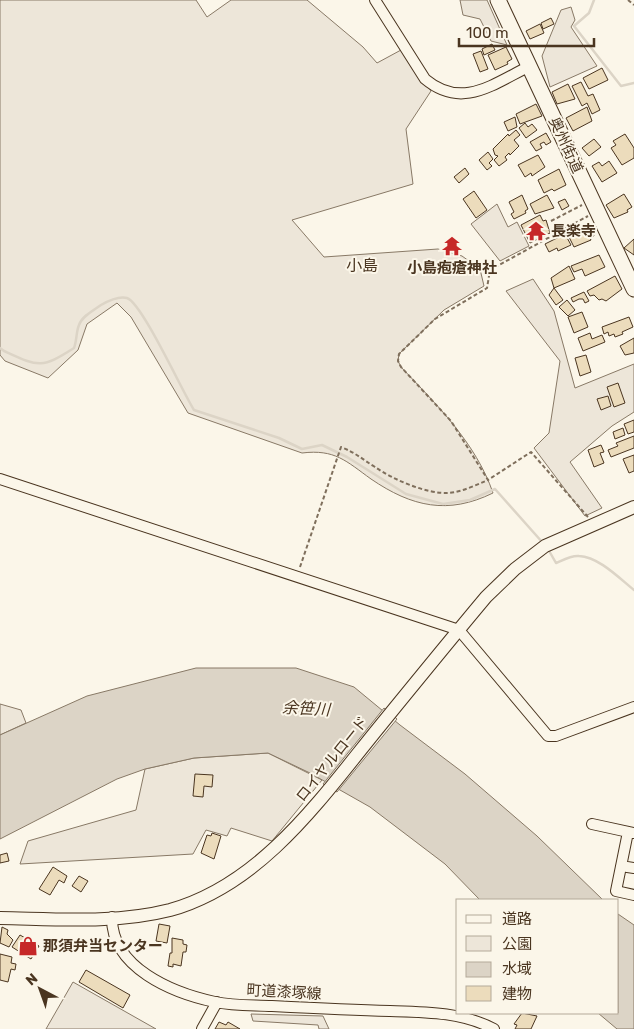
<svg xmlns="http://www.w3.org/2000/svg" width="634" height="1029" viewBox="0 0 634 1029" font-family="Rubik,'Noto Sans JP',sans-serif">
	<rect width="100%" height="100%" fill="#fbf6e9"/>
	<path fill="#ede6d9" stroke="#887966" d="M0 0H196L207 17 231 0H307L363 47 377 63 401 50 431 91 406 129 413 184 292 220 324 257 438 249 462 256 480 269 484 286 444 310 399 354 398 361 401 367C436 404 476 443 493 493 448 515 412 507 371 479 346 461 335 449 302 453L188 413 131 317 117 303 87 324 78 350 48 378 5 361 0 355Z
		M460 0H487L507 45 491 41 480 19 463 15Z
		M571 7 575 20 571 27 597 66 550 87 542 56 561 10Z
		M497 204 508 227 517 222 529 246 500 261 471 224Z
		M533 279 554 311 575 388 634 364V412L612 426 570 462 602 508 585 516 534 448 549 433 560 361 506 291Z
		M0 704 21 710 26 723 0 735Z
		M268 753 322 780 272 841 231 828 227 836 206 830 193 854 20 864 28 841 136 810 145 769 194 758Z
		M73 982 156 1029H46Z
		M251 1014 323 1016 329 1029H319L318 1025 253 1021Z"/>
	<path fill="#dcd4c6" stroke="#887966" d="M196 668H296L354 687 400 725 465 774 537 836 603 900H480L445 864 370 807 310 773 268 753 194 758 145 769 117 779 0 839V735L87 696Z
		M618 914 634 925V1029H617L598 1013H618Z"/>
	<path fill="#fbf6e9" stroke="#887966" d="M384 708 397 719 337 792 323 784Z"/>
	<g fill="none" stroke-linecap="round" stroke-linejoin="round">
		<path stroke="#dcd4c6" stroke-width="2.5" d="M594 0 589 13 574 26 621 86 634 83
			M0 348 4 351C39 367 41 369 74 348 77 340 76 332 79 325 82 316 94 310 101 305 108 301 119 296 127 298 142 303 182 391 194 410L279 438 302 449 322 445 347 457 406 494 443 504 470 500 495 489 543 543
			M548 549 556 563C563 560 572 555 579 556 599 557 619 578 634 590"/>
	</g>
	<path fill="#ecdcbc" stroke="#4a3520" d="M551 18 554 24 543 29 541 23Z
		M540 24 544 33 530 39 526 31Z
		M492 44 495 50 484 55 482 49Z
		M506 47 512 59 507 62 508 64 495 70 488 55Z
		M481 51 488 69 480 72 473 54Z
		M602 68 608 80 589 89 583 78Z
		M581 82 588 96 593 94 600 110 592 114 587 103 582 106 572 86Z
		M568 84 575 99 557 104 552 92Z
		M536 104 542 116 520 124 516 114Z
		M587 107 592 121 573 131 566 118Z
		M515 117 517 127 508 131 504 122Z
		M525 123 528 127 532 124 537 130 526 138 519 128Z
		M516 130 520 135 514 140 519 146 510 155 509 153 505 157 507 160 499 166 494 160 498 156 495 155 493 149 508 134 509 136Z
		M546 133 551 142 546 145 544 142 540 144 542 148 536 151 530 142Z
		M625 134 634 148V158L622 165 611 148 616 145 613 141Z
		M594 139 601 147 589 156 582 148Z
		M488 152 493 159 489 163 492 166 487 170 479 160Z
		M538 155 545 167 532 176 531 173 525 177 518 165Z
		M609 161 617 173 602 182 592 166 599 162 602 166Z
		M465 168 469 174 459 183 454 177Z
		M559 169 566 185 554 191 552 189 544 193 538 180Z
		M474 191 487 210 476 218 463 199Z
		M624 194 632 207 627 210 628 212 614 218 606 205Z
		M522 195 528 209 525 211 526 213 514 219 511 214 514 212 509 202Z
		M547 195 554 208 535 214 530 204Z
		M565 199 569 206 562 210 558 202Z
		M540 215 543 221 546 220 550 233 530 243 521 225Z
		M588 223 594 236 590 238 591 240 574 247 567 233Z
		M565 234 571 245 558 251 557 248 549 252 545 244Z
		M634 239V255L624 248Z
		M599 255 605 267 585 276 582 269 574 272 571 266Z
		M569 266 575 279 554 288 551 278Z
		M615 276 622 289 606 301 602 299 599 300 594 295 590 296 587 291Z
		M554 288 563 300 556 305 549 295Z
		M584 292 589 301 585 303 583 299H579L573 302 571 298Z
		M567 300 575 310 568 316 559 307Z
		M582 312 588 327 574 333 568 317Z
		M629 317 633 327 622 332 623 334 615 337 614 334 609 336 608 332 604 334 602 327Z
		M590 333 592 339 602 335 605 342 583 351 578 338Z
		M634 338V353L625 355 620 346Z
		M586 355 591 372 580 376 575 358Z
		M618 383 625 403 614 407 607 387Z
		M608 396 611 406 601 410 597 399Z
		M634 420V432L628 434 624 424Z
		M623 428 625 435 615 439 613 432Z
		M634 436V448L611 457 608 450 618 446 616 443Z
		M601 445 604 452 600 453 604 463 594 467 588 450Z
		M634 455V471L629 473 623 459Z
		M195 774 213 775 212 787 204 786 203 797 193 796Z
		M212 833 221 836 214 859 201 853 207 835 211 836Z
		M7 853 9 861 0 863V855Z
		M53 867 67 876 64 883 59 880 50 895 39 889Z
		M79 876 88 881 81 892 72 886Z
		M159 924 170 926 167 943 156 941Z
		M2 927 8 930 7 934 13 940 9 947 0 943Z
		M20 935 39 946 31 959 12 947Z
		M172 938 183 940V944L187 945 186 952H183L181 966 173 964V967L168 966 170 953H172Z
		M0 954 12 957 11 963 16 964 15 970 11 969 8 982 0 980Z
		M86 970 130 995 123 1008 79 982Z
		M522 1013 537 1016 531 1029H515L517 1025 514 1024Z
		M219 1022 226 1025 228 1022 240 1029H215Z"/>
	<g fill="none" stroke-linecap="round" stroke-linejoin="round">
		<defs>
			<path id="minor" d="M375 0 425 79C462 110 493 84 530 66
				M0 479 459 630 548 736H556L634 707
				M592 824 633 833
				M628 832 616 891 634 895
				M621 866 634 868
				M112 917C111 968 173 993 215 1002 234 1006 253 1005 272 1006 311 1008 351 1010 390 1011 426 1012 462 1012 494 1029
				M202 1029 217 1002"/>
			<path id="major" d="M0 918C56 919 115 924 170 910 263 884 322 797 380 726 415 683 450 640 486 597L515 569 545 546 634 507"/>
			<path id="highway" d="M498 0 634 289"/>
		</defs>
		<use href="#minor" stroke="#4a3520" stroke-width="12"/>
		<use href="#major" stroke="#4a3520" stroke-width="14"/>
		<use href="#highway" stroke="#4a3520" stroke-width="17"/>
		<path stroke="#7f6f5c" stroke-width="2" stroke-dasharray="4 2.5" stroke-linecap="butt" d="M628 0 634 5
			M551 221 582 205
			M588 517 531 452 488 480 451 421 401 367 398 361 399 354 435 319 487 288 490 270 588 216
			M300 567 341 447C356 453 362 459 375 467 392 479 426 494 448 493 462 492 476 485 488 480"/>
		<use href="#minor" stroke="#fbf6e9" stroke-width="10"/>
		<use href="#major" stroke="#fbf6e9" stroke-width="12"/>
		<use href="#highway" stroke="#fbf6e9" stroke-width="15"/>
	</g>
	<defs>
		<symbol id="temple-bare" viewBox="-9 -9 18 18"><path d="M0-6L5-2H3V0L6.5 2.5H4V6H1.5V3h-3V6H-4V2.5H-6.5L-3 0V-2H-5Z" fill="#c62828" stroke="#fbf6e9" stroke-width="2.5" paint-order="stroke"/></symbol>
		<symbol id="shop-bare" viewBox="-9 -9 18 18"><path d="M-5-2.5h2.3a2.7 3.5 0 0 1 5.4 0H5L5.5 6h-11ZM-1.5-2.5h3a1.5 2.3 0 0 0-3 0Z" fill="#c62828" stroke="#fbf6e9" stroke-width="2.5" paint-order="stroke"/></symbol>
	</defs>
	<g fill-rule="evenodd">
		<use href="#temple-bare" x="522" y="217" width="28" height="28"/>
		<use href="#temple-bare" x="438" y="232" width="28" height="28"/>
		<use href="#shop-bare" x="14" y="932" width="28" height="28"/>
	</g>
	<g text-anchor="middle" stroke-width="4" stroke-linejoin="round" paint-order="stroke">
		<g font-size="15" fill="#4a3520" stroke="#fbf6e9">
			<text transform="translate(566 145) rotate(65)" y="5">奥州街道</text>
			<text transform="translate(332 759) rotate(-51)" y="5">ロイヤルロード</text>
			<text transform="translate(284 992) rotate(3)" y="5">町道漆塚線</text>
		</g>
		<g font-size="15" font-weight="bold" fill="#4a3520" stroke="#fbf6e9" text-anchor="start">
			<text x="551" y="236">長楽寺</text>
			<text x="452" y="273" text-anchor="middle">小島疱瘡神社</text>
			<text x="43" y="951">那須弁当センター</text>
		</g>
		<g font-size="16" fill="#4a3520" stroke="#fbf6e9">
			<text x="362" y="271">小島</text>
		</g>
		<g font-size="16" font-style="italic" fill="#4a3520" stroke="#fbf6e9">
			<text transform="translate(306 708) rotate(3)" y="6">余笹川</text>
		</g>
	</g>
	<rect x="456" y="899" width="162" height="115" fill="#fbf6e9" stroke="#b4a999"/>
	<rect x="466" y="915" width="25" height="8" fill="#fbf6e9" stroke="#b4a999"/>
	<text x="502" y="924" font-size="15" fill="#4a3520">道路</text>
	<rect x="466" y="936" width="25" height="15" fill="#ede6d9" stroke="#b4a999"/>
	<text x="502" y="949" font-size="15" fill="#4a3520">公園</text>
	<rect x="466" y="962" width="25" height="15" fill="#dcd4c6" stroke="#b4a999"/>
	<text x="502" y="974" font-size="15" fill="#4a3520">水域</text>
	<rect x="466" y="986" width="25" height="15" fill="#ecdcbc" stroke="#b4a999"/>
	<text x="502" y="999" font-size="15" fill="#4a3520">建物</text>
	<g transform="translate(40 989) rotate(319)" stroke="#fbf6e9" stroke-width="4" paint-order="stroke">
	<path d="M0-4L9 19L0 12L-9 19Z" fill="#4a3520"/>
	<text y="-8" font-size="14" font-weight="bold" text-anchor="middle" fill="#4a3520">N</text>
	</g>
	<path d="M459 38v8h135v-8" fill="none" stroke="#4a3520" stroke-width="2.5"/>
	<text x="466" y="38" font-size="15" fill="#4a3520" stroke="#fbf6e9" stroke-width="4" paint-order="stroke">100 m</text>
</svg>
